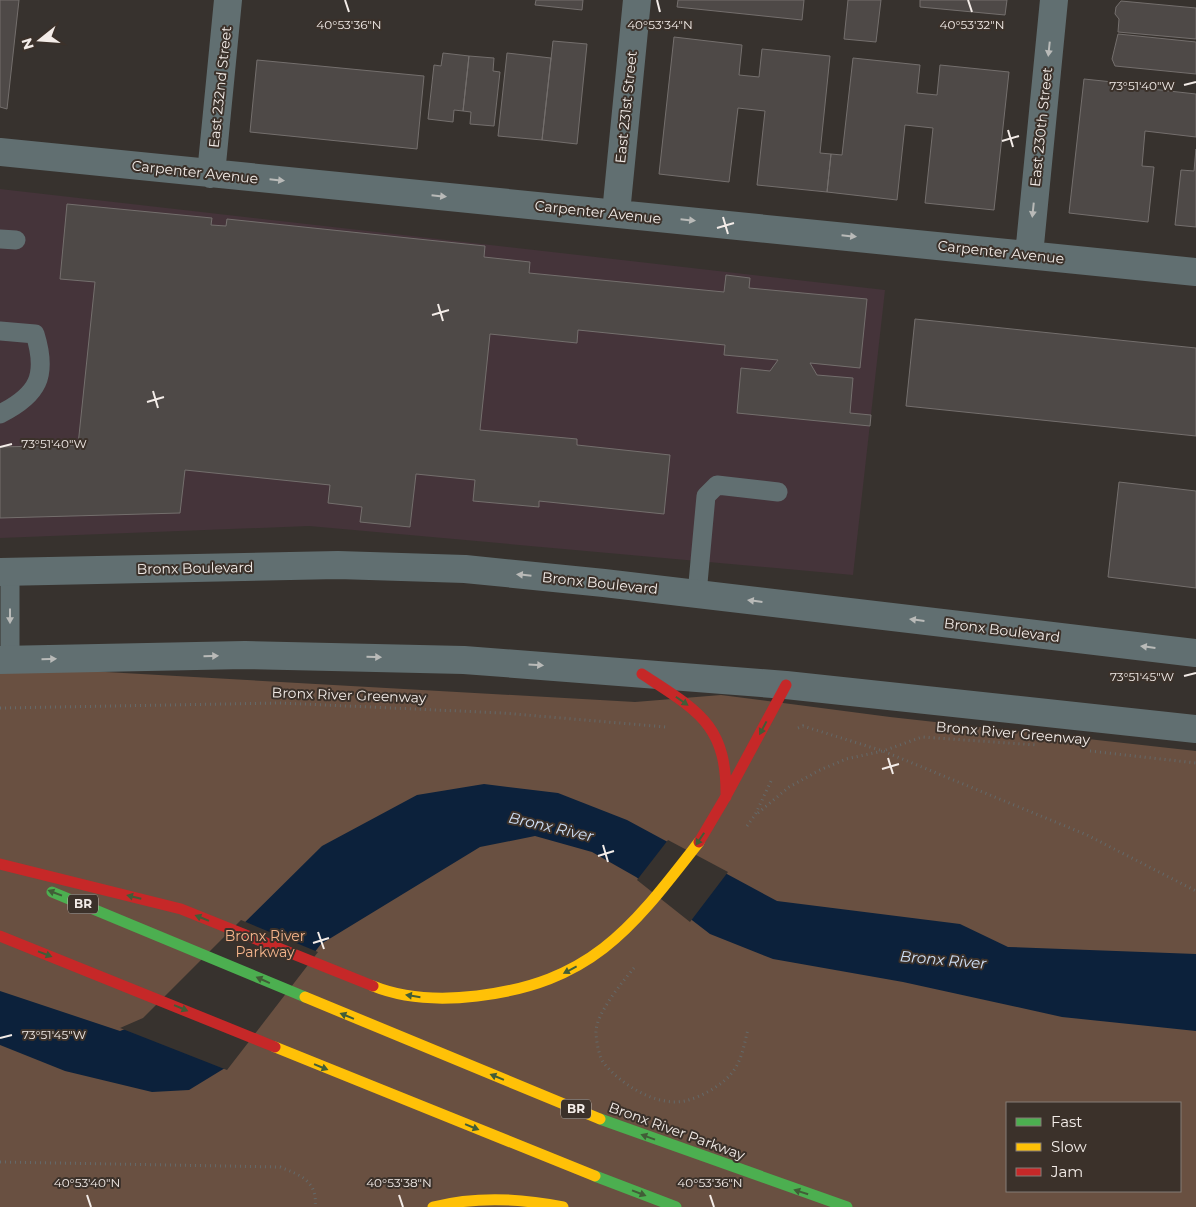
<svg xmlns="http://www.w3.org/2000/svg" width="1196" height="1207" viewBox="0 0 1196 1207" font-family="Montserrat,sans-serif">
	<rect width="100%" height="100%" fill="#37322e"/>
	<path fill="#45343a" d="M0 189 885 290 853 575 309 526 0 538Z"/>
	<path fill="#695041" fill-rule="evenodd" d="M0 666 635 702 721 695 890 717 1196 751V1207H0ZM1007 1103H1180V1191H1007Z"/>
	<path fill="#0c213b" d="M484 784 558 793 627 820 777 901 960 924 1008 947 1196 954V1031L1062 1017 903 982 773 959 710 934 636 877 592 852 535 836 480 847 321 944 225 1068 189 1090 152 1092 65 1071 0 1045V991L120 1031 145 1021 322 846 417 795Z"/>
	<path fill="#37322e" d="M668 840 728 872 690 922 637 880Z
		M241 920 318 952 227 1070 115 1026 120 1028 143 1018Z"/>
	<path fill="#4e4947" stroke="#746f6d" d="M0 0H19L7 109 0 107Z
		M536 0H583L582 10 535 5Z
		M678 0H804L802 20 677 7Z
		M848 0H881L876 42 844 39Z
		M920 0H1007L1005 15 920 7Z
		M1121 1 1196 8V39L1118 32 1119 19 1115 14 1116 7Z
		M1118 34 1196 42V74L1115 66 1112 59Z
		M674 37 742 45 739 75 759 77 762 49 830 56 820 153 831 154 827 192 757 185 765 111 738 108 729 182 659 174Z
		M553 41 587 44 577 144 542 140Z
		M443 53 469 56 463 111 454 110 453 122 428 119 434 65 441 66Z
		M507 53 551 58 542 140 498 136Z
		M469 56 494 58 493 71 500 72 494 126 470 124 471 112 463 111Z
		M853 58 920 65 917 93 937 95 940 65 1009 72 994 210 925 203 933 128 905 125 897 200 827 192 831 154 842 155Z
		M257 60 424 76 417 149 250 132Z
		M1084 79 1151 86V89L1196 94V137L1145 131 1142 166 1154 167 1148 222 1069 213Z
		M1196 149V227L1175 225 1181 170 1194 171Z
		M67 204 212 218 211 225 226 226 227 219 485 246 484 257 530 262 529 273 724 292 726 275 750 278 749 288 867 299 860 368 810 363 817 375 853 378 850 413 871 415 870 426 737 413 741 368 770 371 778 360 724 355 725 345 578 330 577 343 490 334 480 430 577 439V445L670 455 664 514 539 501V507L473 501 475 480 416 474 410 527 360 522 362 507 328 503 330 485 185 470 180 513 0 518V447L78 445 95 282 60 279Z
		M915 319 1196 348V436L906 406Z
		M1119 482 1196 491V588L1108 577Z"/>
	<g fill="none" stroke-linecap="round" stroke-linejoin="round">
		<path stroke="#646969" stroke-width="3" stroke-dasharray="1 4" stroke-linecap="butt" d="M0 708 281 703 503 713 666 727
			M798 728 803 726 883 751 1087 835 1196 891
			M1090 751 1196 763
			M758 813 789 787 820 770 846 759 883 751 922 737 1037 745
			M747 826 755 815 772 779
			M634 968C622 982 596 1014 596 1032 596 1040 599 1056 603 1062 620 1084 656 1107 685 1101 701 1097 721 1086 731 1074 742 1061 744 1045 748 1029
			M0 1162 280 1167C300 1175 318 1181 315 1207"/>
		<path stroke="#616f71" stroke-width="19" d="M0 239 16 240
			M0 331 35 334C48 376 38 395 0 414
			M697 594 706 496 717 485 778 492
			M10 659V572"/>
		<path stroke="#616f71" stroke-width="28" d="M0 152 1196 272
			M211 174 228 0
			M616 213 637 0
			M1029 255 1054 0
			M0 572 338 565 465 569 604 583 1196 653
			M0 660 245 655 464 660 786 685 1196 729"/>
		<path stroke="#4caf50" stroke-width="11" d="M52 892 305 997
			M600 1119 847 1207
			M595 1176 676 1207"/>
		<path stroke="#ffc107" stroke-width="11" d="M373 986C405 999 443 1000 477 996 593 982 632 928 699 842
			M305 997 600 1119
			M275 1047 595 1176
			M433 1207C477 1196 519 1198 563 1207"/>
		<path stroke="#c62828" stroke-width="11" d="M642 674C698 711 727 724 726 797
			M699 842 725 798 786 685
			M0 864 181 909 373 986
			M0 936 275 1047"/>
	</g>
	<defs><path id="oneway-solid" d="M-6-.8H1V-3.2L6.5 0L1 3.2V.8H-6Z" transform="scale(1.25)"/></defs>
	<g fill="#b9bab8">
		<use href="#oneway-solid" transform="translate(1049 49) rotate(96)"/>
		<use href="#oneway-solid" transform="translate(277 180) rotate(6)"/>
		<use href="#oneway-solid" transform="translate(439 196) rotate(6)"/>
		<use href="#oneway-solid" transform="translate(1033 210) rotate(96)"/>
		<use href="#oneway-solid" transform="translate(688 220) rotate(6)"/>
		<use href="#oneway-solid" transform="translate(849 236) rotate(6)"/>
		<use href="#oneway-solid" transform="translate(524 575) rotate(-174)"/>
		<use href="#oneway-solid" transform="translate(755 601) rotate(-173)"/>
		<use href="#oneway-solid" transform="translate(10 616) rotate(90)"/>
		<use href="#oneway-solid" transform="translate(917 620) rotate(-173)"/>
		<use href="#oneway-solid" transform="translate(1148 647) rotate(-173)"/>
		<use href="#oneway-solid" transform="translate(211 656) rotate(-1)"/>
		<use href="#oneway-solid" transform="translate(374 657) rotate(1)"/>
		<use href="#oneway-solid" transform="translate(49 659) rotate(-1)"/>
		<use href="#oneway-solid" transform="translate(536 665) rotate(4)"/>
	</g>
	<g fill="#415d37">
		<use href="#oneway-solid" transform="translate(682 701) rotate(35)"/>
		<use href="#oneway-solid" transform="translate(763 728) rotate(118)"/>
		<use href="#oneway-solid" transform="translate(700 839) rotate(124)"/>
		<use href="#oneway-solid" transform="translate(55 893) rotate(-159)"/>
		<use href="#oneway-solid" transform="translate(134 897) rotate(-166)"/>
		<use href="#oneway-solid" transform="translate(202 918) rotate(-158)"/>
		<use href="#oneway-solid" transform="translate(45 954) rotate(21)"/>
		<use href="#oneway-solid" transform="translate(570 970) rotate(152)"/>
		<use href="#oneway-solid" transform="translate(263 980) rotate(-156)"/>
		<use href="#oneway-solid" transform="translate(413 996) rotate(-171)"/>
		<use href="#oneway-solid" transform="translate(181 1008) rotate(23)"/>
		<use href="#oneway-solid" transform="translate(347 1016) rotate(-158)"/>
		<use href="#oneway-solid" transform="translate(321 1067) rotate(22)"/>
		<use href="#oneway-solid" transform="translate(497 1077) rotate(-158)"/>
		<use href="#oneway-solid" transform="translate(472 1127) rotate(22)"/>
		<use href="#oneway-solid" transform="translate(648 1137) rotate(-160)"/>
		<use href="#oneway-solid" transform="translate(801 1192) rotate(-162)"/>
		<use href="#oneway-solid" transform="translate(639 1193) rotate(21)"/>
	</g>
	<path fill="none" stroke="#f3ece8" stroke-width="2" d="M345 0 349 12M657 0 660 12M968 0 972 12M1184 85 1196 82M1008 130 1013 147M1002 141 1019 136M723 217 728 234M717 228 734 223M438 304 443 321M432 315 449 310M153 391 158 408M147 402 164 397M0 447 12 444M1184 676 1196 673M888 758 893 774M882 769 899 764M603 845 608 862M598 856 614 851M318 932 324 949M313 943 329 938M0 1038 12 1035M87 1195 91 1207M399 1195 403 1207M710 1195 714 1207"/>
	<g text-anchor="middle" stroke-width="4" stroke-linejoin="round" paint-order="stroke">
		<g fill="#3b312a" stroke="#bcb4af" stroke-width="1">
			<rect x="68" y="894.5" width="30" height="19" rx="4"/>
			<rect x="561" y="1099.5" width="30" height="19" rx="4"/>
		</g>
		<g font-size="12" font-weight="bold" fill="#f3ece8">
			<text x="83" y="908">BR</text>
			<text x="576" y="1113">BR</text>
		</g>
		<g font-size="14" fill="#f3ece8" stroke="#3b312a">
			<text transform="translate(220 87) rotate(-84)" y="5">East 232nd Street</text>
			<text transform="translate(626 107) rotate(-84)" y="5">East 231st Street</text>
			<text transform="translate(1041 127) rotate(-84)" y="5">East 230th Street</text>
			<text transform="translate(195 172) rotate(6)" y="5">Carpenter Avenue</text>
			<text transform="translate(598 212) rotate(6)" y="5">Carpenter Avenue</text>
			<text transform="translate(1001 252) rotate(6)" y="5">Carpenter Avenue</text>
			<text transform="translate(195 568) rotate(-1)" y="5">Bronx Boulevard</text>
			<text transform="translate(600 583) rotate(6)" y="5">Bronx Boulevard</text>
			<text transform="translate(1002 630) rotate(7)" y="5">Bronx Boulevard</text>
			<text transform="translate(349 695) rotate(2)" y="5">Bronx River Greenway</text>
			<text transform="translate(1013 733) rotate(5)" y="5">Bronx River Greenway</text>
			<text transform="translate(677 1131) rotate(20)" y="5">Bronx River Parkway</text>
		</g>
		<g font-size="14" fill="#f6b68d" stroke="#3b312a">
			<text x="265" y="941">Bronx River<tspan x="265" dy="16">Parkway</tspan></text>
		</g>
		<g font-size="15" font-style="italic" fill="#d0e1f8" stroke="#3b312a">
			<text transform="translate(551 827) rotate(13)" y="5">Bronx River</text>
			<text transform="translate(943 960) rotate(5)" y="5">Bronx River</text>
		</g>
	</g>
	<g font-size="12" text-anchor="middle" fill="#f3ece8" stroke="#3b312a" stroke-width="4" stroke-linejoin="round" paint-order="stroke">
		<text x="349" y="29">40°53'36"N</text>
		<text x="660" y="29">40°53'34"N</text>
		<text x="972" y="29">40°53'32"N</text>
		<text x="1142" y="90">73°51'40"W</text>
		<text x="54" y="448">73°51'40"W</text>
		<text x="1142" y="681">73°51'45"W</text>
		<text x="54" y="1039">73°51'45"W</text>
		<text x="87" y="1187">40°53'40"N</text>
		<text x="399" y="1187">40°53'38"N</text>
		<text x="710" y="1187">40°53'36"N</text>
	</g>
	<rect x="1006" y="1102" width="175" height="90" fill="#3b312a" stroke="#857c76"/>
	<rect x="1016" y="1118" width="25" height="8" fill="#4caf50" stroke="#857c76"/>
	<text x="1051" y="1127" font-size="15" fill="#f3ece8">Fast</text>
	<rect x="1016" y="1143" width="25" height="8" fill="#ffc107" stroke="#857c76"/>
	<text x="1051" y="1152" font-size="15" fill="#f3ece8">Slow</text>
	<rect x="1016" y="1168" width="25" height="8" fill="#c62828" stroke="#857c76"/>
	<text x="1051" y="1177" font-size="15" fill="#f3ece8">Jam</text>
	<g transform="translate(40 40) rotate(253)" stroke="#3b312a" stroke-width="4" paint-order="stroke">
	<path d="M0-4L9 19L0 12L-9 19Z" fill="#f3ece8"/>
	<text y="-8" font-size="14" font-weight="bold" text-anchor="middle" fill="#f3ece8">N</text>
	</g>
</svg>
